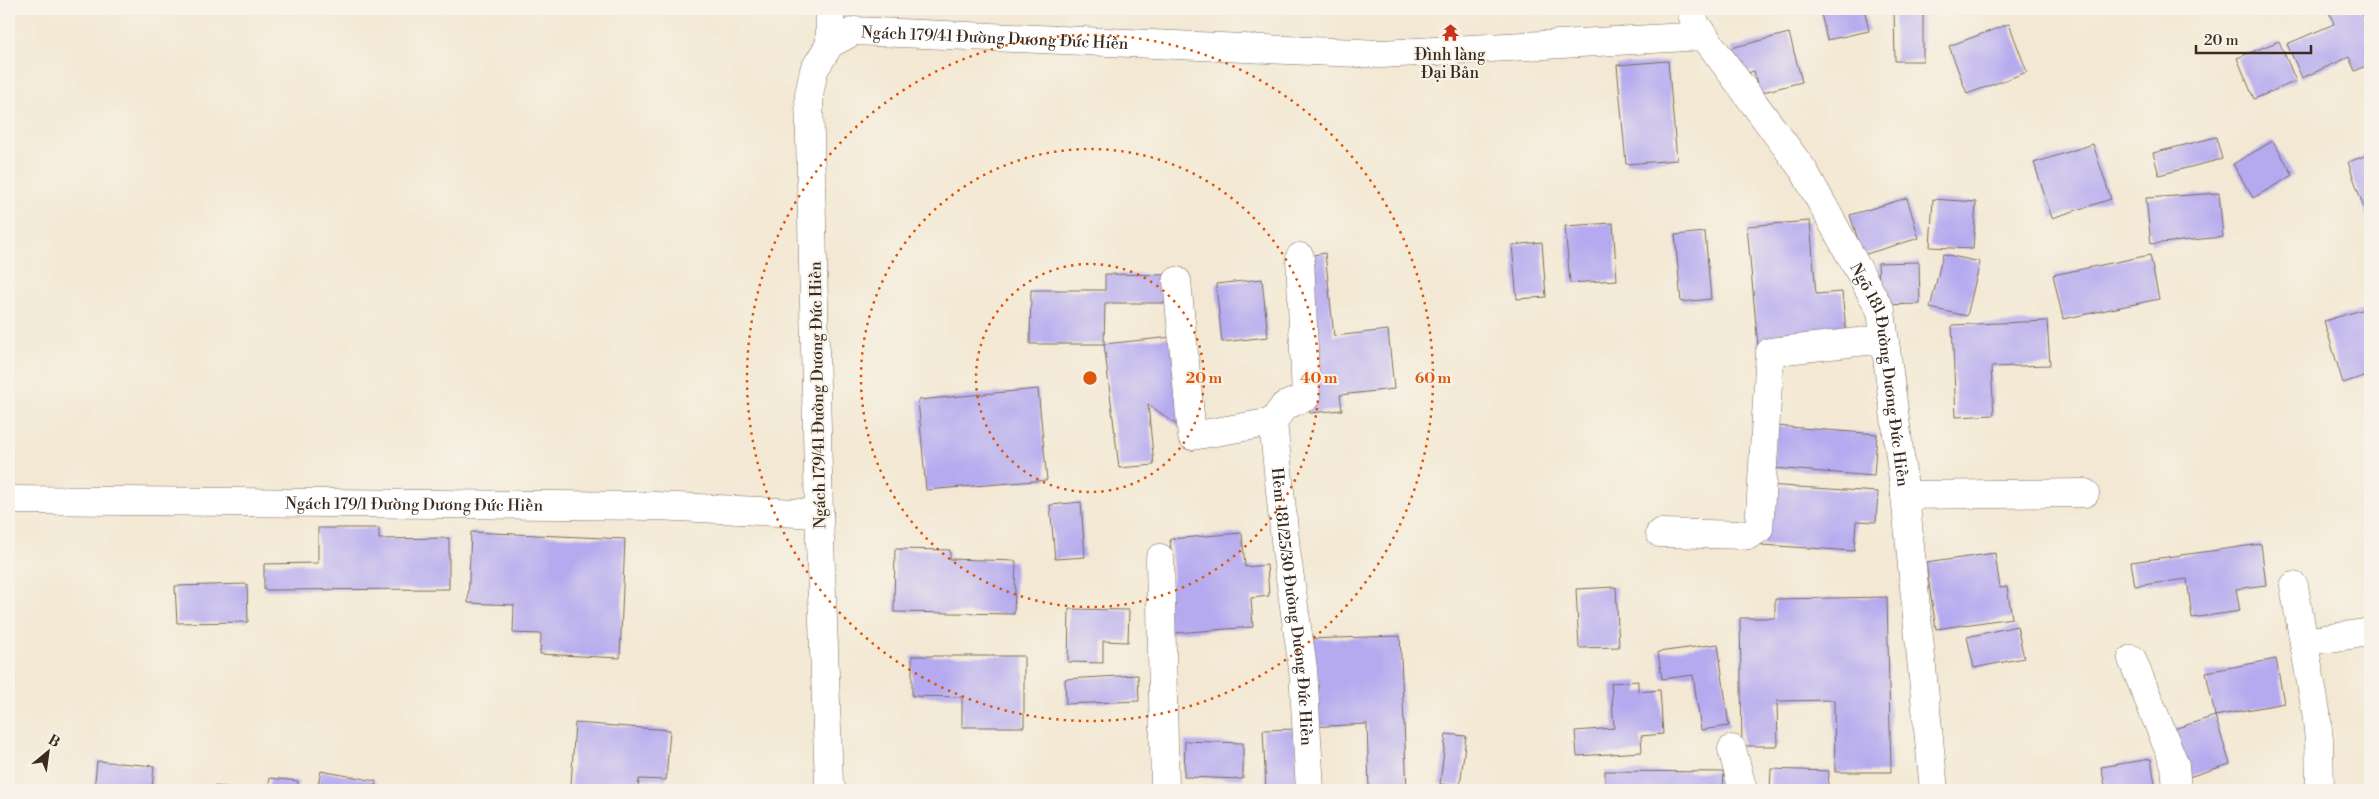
<svg xmlns="http://www.w3.org/2000/svg" width="2379" height="799" viewBox="0 0 2379 799" font-family="'Libre Bodoni',serif">
	<rect width="100%" height="100%" fill="#f7f3e8"/>
	<filter id="ink" filterUnits="userSpaceOnUse"><feTurbulence type="fractalNoise" baseFrequency=".02" numOctaves="2"/><feDisplacementMap in="SourceGraphic" scale="10" xChannelSelector="R" yChannelSelector="G"/><feConvolveMatrix kernelMatrix="1 2 1 2 8 2 1 2 1" color-interpolation-filters="sRGB"/></filter>
	<filter id="wash" filterUnits="userSpaceOnUse"><feTurbulence type="fractalNoise" baseFrequency=".0096" numOctaves="4" result="noise"/><feDisplacementMap in="SourceGraphic" scale="20" xChannelSelector="R" yChannelSelector="G"/><feGaussianBlur stdDeviation="1.12" result="paint"/><feColorMatrix in="noise" values="0 0 0 0 0 0 0 0 0 0 0 0 0 0 0 0 0 1.4 0 .05"/><feComposite in="paint" operator="in"/></filter>
	<g filter="url(#wash)">
		<rect width="100%" height="100%" fill="#f3e8d3"/>
		<g id="blocks">
			<path fill="#b5aaef" d="M1820 9H1864L1869 31 1827 40Z
				M1894 9H1923V61H1895Z
				M2328 9H2360L2370 32V64L2355 71 2349 57 2302 78 2287 44 2334 24Z
				M2009 24 2027 72 1967 94 1949 46Z
				M1789 33 1802 82 1759 93 1754 71 1738 76 1731 48Z
				M2279 41 2296 81 2254 99 2237 58Z
				M1668 61 1677 160 1626 164 1617 65Z
				M2216 137 2222 159 2159 175 2153 153Z
				M2273 141 2293 175 2253 198 2233 164Z
				M2093 144 2111 199 2052 218 2034 163Z
				M2370 154V226L2348 162Z
				M2219 193 2223 237 2151 244 2146 198Z
				M1907 198 1919 238 1863 255 1850 215Z
				M1933 199 1976 202 1973 249 1930 247Z
				M1810 221 1816 294 1842 292 1847 339 1758 347 1747 226Z
				M1613 223 1617 280 1570 283 1565 226Z
				M1705 232 1711 299 1681 302 1675 235Z
				M1542 242 1546 297 1517 299 1512 245Z
				M1325 253 1334 336 1388 330 1394 389 1340 395 1342 410 1310 413 1306 397 1300 257Z
				M1943 254 1980 262 1967 316 1930 308Z
				M2150 255 2159 299 2063 319 2053 275Z
				M1919 262 1920 304 1880 305 1878 263Z
				M1105 274 1173 275V303H1105L1104 344H1030L1031 290H1105Z
				M1262 279 1268 337 1222 342 1216 284Z
				M2368 308 2370 315V374L2343 383 2324 321Z
				M2047 321 2050 365 1991 367 1994 415 1956 417 1952 325Z
				M1172 337 1192 436 1148 404 1154 465 1119 468 1104 344Z
				M1038 389 1047 480 926 490 918 400Z
				M1776 426 1877 434 1874 476 1773 468Z
				M1765 485 1878 492 1876 522 1856 521 1854 551 1762 545Z
				M1081 502 1085 557 1055 559 1050 505Z
				M318 528H379V539L449 538V589L264 590V564L318 563Z
				M471 532 625 539 620 658 540 654 541 634 513 633 514 605 468 603Z
				M1242 533 1245 567 1267 565 1269 596 1251 598 1253 627 1162 634 1173 573 1170 539Z
				M2261 544 2266 585 2236 589 2240 611 2192 618 2187 579 2135 586 2131 562Z
				M895 549 950 550V559L1016 561 1014 614 894 612Z
				M1995 553 2000 588 2007 587 2012 618 1936 629 1926 563Z
				M247 584 248 622 177 623 175 586Z
				M1616 587 1619 647 1579 648 1576 589Z
				M1887 597 1891 772H1835L1834 700 1777 701 1778 746H1742L1740 618H1775V599Z
				M1069 609 1129 610 1128 642 1103 641V663L1068 662Z
				M2017 626 2024 658 1974 668 1967 637Z
				M1400 636 1407 790H1369L1367 724 1309 727 1305 639Z
				M1718 644 1729 726 1701 730 1693 675 1662 679 1658 652Z
				M912 656H1024V727H962V697L912 696Z
				M2276 659 2284 703 2215 716 2206 672Z
				M1138 675 1139 701 1066 704 1065 679Z
				M1638 681V692L1660 690 1663 734 1641 736 1642 752 1577 756 1575 731 1614 728 1611 683Z
				M2215 716 2230 764 2179 780 2164 732Z
				M575 723 670 730 666 780 639 779 638 790 571 785Z
				M1296 729 1298 790H1266L1263 730Z
				M1446 734 1466 736 1460 786 1440 784Z
				M1185 741 1243 743V779L1184 777Z
				M2151 759 2156 790H2106L2101 767Z
				M97 761 154 766 152 790H94Z
				M1771 769 1829 771 1828 790H1770Z
				M321 771 376 781 374 790H317Z
				M1605 771 1724 772 1723 790H1605Z
				M270 778 298 781 297 790H268Z
				M213 786 249 789V790H213Z"/>
		</g>
	</g>
	<g filter="url(#ink)">
		<use href="#blocks" fill-opacity="0" stroke="#7b6c5d" stroke-width="1"/>
		<g fill="none" stroke-linecap="round" stroke-linejoin="round">
			<defs>
				<g id="minor">
					<path id="s1" d="M1690 9 1696 25 1804 171 1881 311 1905 495 1934 790"/>
					<path d="M830 44V9"/>
					<path id="s2" d="M1300 257 1306 397 1284 406 1273 422 1286 550 1303 669 1310 790"/>
					<path d="M1177 281 1192 436 1273 422"/>
					<path d="M1905 495 2085 493"/>
					<path id="s3" d="M9 500 656 506 819 514"/>
					<path d="M1660 533 1749 535 1759 529 1770 352 1884 339"/>
					<path d="M1160 558 1165 790"/>
					<path d="M2294 586 2316 712 2319 740 2320 790"/>
					<path d="M2304 642 2370 632"/>
					<path d="M2132 659 2175 765 2177 790"/>
					<path d="M1732 749 1743 790"/>
					<path id="s4" d="M832 790 829 783 819 514 809 95 814 70 830 44 854 31 1381 54 1705 36"/>
				</g>
			</defs>
			<use href="#minor" stroke="#7b6c5d" stroke-width="29"/>
			<use href="#minor" stroke="#fff" stroke-width="28"/>
		</g>
	</g>
	<g fill="none" stroke="#df570d" stroke-width="2.5" stroke-dasharray="2.5 5">
		<circle cx="1090" cy="378" r="114"/>
		<circle cx="1090" cy="378" r="229"/>
		<circle cx="1090" cy="378" r="343"/>
	</g>
	<defs>
		<symbol id="temple-bare" viewBox="-9 -9 18 18"><path d="M0-6L5-2H3V0L6.5 2.5H4V6H1.5V3h-3V6H-4V2.5H-6.5L-3 0V-2H-5Z" fill="#c8321e" stroke="#f7f3e8" stroke-width="2.5" paint-order="stroke"/></symbol>
	</defs>
	<g fill-rule="evenodd">
		<use href="#temple-bare" x="1438" y="20" width="25" height="25"/>
	</g>
	<g text-anchor="middle" stroke-width="4" stroke-linejoin="round" paint-order="stroke">
		<g font-size="16" fill="#3b2a1e" stroke="#f7f3e8">
			<text dy="6" stroke="none"><textPath href="#s4" startOffset="920">Ngách 179/41 Đường Dương Đức Hiền</textPath></text>
			<text dy="6" stroke="none"><textPath href="#s1" startOffset="420">Ngõ 181 Đường Dương Đức Hiền</textPath></text>
			<text transform="translate(817 395) rotate(-91)" y="6">Ngách 179/41 Đường Dương Đức Hiền</text>
			<text dy="6" stroke="none"><textPath href="#s3" startOffset="405">Ngách 179/1 Đường Dương Đức Hiền</textPath></text>
			<text dy="6" stroke="none"><textPath href="#s2" startOffset="369">Hẻm 181/25/30 Đường Dương Đức Hiền</textPath></text>
		</g>
		<g font-size="16" fill="#3b2a1e" stroke="#f7f3e8">
			<text x="1450" y="60">Đình làng<tspan x="1450" dy="18">Đại Bản</tspan></text>
		</g>
	</g>
	<circle cx="1090" cy="378" r="8" fill="#df570d" stroke="#f7f3e8" stroke-width="2.5"/>
	<g font-size="15" text-anchor="middle" font-weight="bold" fill="#df570d" stroke="#f7f3e8" stroke-width="4" stroke-linejoin="round" paint-order="stroke">
		<text x="1204" y="383">20 m</text>
		<text x="1319" y="383">40 m</text>
		<text x="1433" y="383">60 m</text>
	</g>
	<rect width="2379" height="799" fill="none" stroke="#f7f3e8" stroke-width="30"/>
	<g transform="translate(48 752) rotate(29)" stroke="#f7f3e8" stroke-width="4" paint-order="stroke">
	<path d="M0-4L9 19L0 12L-9 19Z" fill="#3b2a1e"/>
	<text y="-8" font-size="14" font-weight="bold" text-anchor="middle" fill="#3b2a1e">B</text>
	</g>
	<path d="M2196 45v8h115v-8" fill="none" stroke="#3b2a1e" stroke-width="2.5"/>
	<text x="2204" y="45" font-size="15" fill="#3b2a1e" stroke="#f7f3e8" stroke-width="4" paint-order="stroke">20 m</text>
</svg>
